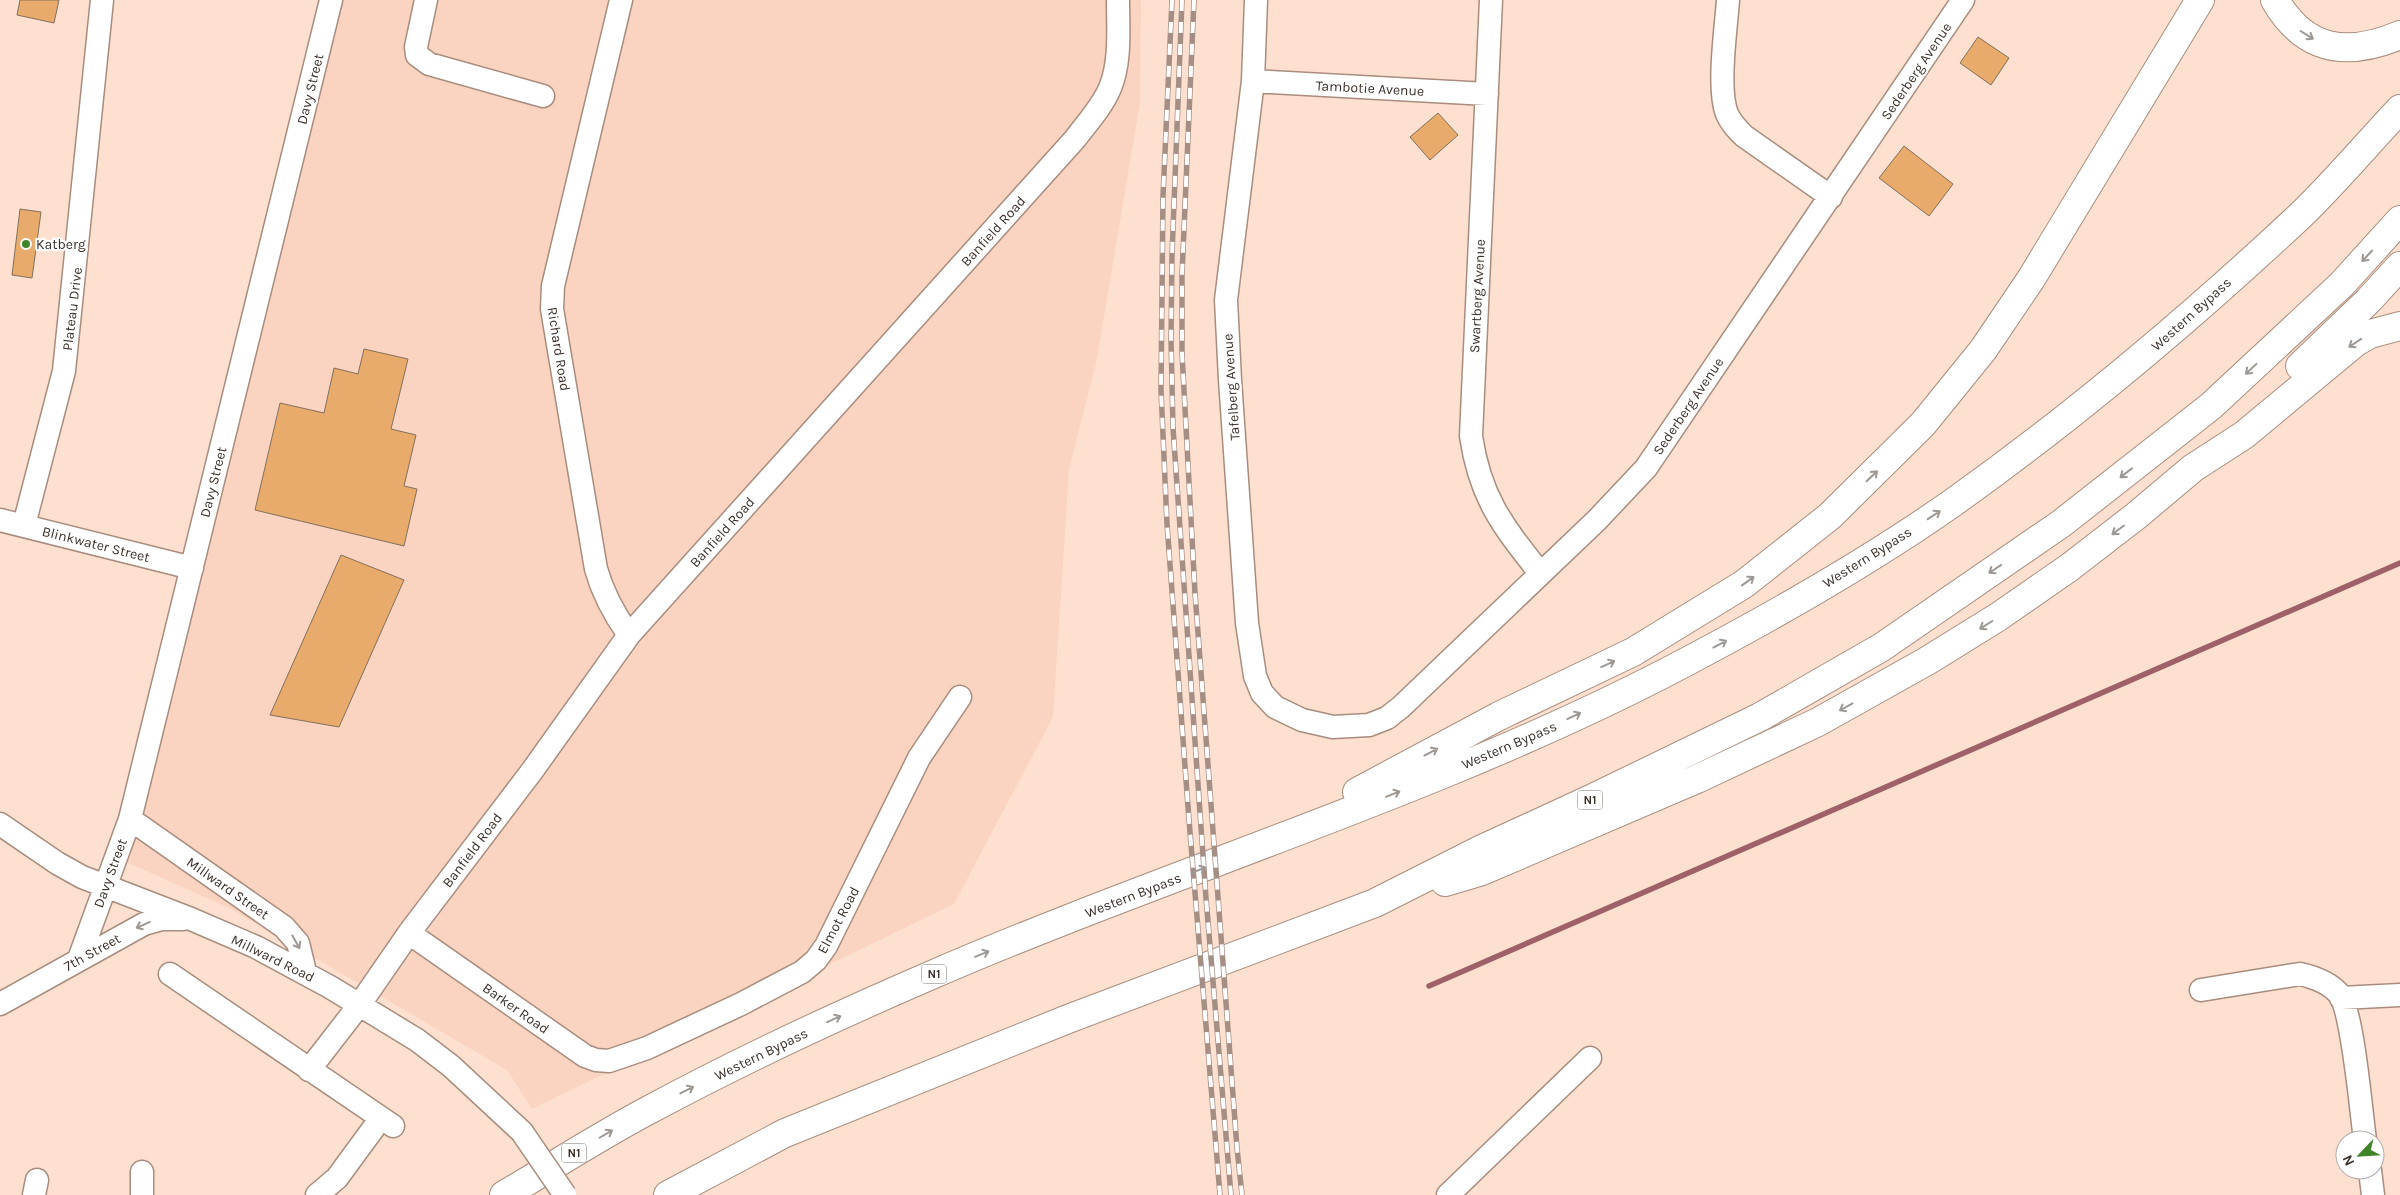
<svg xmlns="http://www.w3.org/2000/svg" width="2400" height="1195" viewBox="0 0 2400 1195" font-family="Karla,sans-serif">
	<rect width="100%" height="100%" fill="#fee0d0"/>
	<path fill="#fad4c1" d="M328 0H1141L1140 103 1096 364 1069 469 1053 717 954 904 532 1109 507 1070 229 908 126 862Z"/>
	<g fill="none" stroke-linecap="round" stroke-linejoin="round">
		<path stroke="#a06067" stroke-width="5.5" d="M1429 986 2400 563"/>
	</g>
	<path fill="#e8ab6b" stroke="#846f5b" d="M20 0H59L54 23 17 15Z
		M1978 37 2009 58 1991 85 1960 63Z
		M1438 113 1458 135 1430 160 1410 137Z
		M1904 146 1953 184 1929 216 1879 178Z
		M20 209 41 212 32 278 12 275Z
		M364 349 408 359 391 429 416 435 404 486 417 489 404 546 255 510 280 403 324 413 334 368 358 374Z
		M341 555 404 580 339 727 270 715Z"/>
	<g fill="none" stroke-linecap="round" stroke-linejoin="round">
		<defs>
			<path id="minor" d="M426 0 416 47 417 55 429 64 543 96
				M621 0 553 286 552 309 596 569C603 594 614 614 629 635
				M1256 0 1253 81 1226 300 1230 380 1247 623 1255 676 1262 693 1275 707 1302 720 1333 727 1369 725 1387 718 1401 707 1597 520 1646 468 1963 0
				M1491 0 1471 436C1480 498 1503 526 1540 573
				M1728 0C1726 29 1717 89 1727 114 1731 123 1737 129 1744 136L1831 197
				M1253 81 1487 94
				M0 520 192 568
				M24 525 64 371 102 0
				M130 819 284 927 298 943 305 972
				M0 824 57 863 82 877 191 919 256 947 330 987 417 1040 451 1066 522 1132
				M409 933 585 1056 596 1060 609 1061 647 1048 741 1004 802 972 816 960 826 946 919 758 960 697
				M79 959 130 819 331 0
				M170 974 393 1126
				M2201 990 2300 974C2314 977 2330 983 2340 995 2353 1015 2361 1111 2365 1140
				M2341 998 2400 995
				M0 1004 144 924 162 919H183
				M309 1070 360 1004 409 933 532 771 629 635 1075 139C1087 123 1102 107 1110 88 1121 62 1118 28 1118 0
				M2370 1170 2373 1195
				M142 1172V1195
				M34 1195 37 1180
				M317 1195 337 1178 381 1118
				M1448 1195 1590 1058"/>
			<path id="highway" d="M2275 0C2305 52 2348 57 2400 35
				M2300 366 2368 301 2400 266
				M1357 792 1499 716 1633 652 1744 584 1830 516 1923 424 1983 350 2031 279 2200 0
				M1445 882 1482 871 1697 779 1818 722 1927 661 1998 617 2070 567 2136 516 2193 468 2244 435 2356 342 2370 334 2400 326
				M504 1195C552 1167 598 1137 647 1111 738 1062 832 1018 927 977 1171 871 1428 795 1665 673 1763 622 1861 567 1951 504 2075 416 2191 318 2302 214 2336 181 2367 144 2400 109
				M668 1195 785 1133 1068 1019 1375 903 1480 850 1591 799 1760 717 1882 647 2062 523 2211 406 2342 284 2400 220"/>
		</defs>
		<use href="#minor" stroke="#a88c7d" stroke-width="25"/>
		<use href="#highway" stroke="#a88c7d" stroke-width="30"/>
		<use href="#minor" stroke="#fff" stroke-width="22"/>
		<use href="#highway" stroke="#fff" stroke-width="28"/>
		<defs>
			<path id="rail" d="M1172 0 1163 196 1161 390 1167 524 1189 820 1220 1195
				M1182 0 1172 255 1171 340 1173 428 1206 898 1231 1195
				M1194 0 1182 275V353L1195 593 1237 1148 1242 1195"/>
		</defs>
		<use href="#rail" stroke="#a58f84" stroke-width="5.5"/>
		<use href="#rail" stroke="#fff" stroke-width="4" stroke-dasharray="11" stroke-linecap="butt"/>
		<defs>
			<path id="minor-bridge" d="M522 1132 565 1195"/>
		</defs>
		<use href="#minor-bridge" stroke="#a88c7d" stroke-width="25" stroke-linecap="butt"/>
		<use href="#minor-bridge" stroke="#fff" stroke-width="22"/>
	</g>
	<defs><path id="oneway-shaft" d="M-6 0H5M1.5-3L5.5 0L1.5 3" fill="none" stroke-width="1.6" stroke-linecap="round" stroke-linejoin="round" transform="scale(1.25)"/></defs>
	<g stroke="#9e9894">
		<use href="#oneway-shaft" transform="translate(2307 35) rotate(32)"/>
		<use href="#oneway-shaft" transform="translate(2367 256) rotate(133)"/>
		<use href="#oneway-shaft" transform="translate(2355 343) rotate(146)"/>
		<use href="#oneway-shaft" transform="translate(2251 369) rotate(137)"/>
		<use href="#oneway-shaft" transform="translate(2126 473) rotate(142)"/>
		<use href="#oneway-shaft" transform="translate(1872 476) rotate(-44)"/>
		<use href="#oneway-shaft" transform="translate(1934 515) rotate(-33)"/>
		<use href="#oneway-shaft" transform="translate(2118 530) rotate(143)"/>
		<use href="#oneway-shaft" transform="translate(1995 569) rotate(146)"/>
		<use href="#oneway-shaft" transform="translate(1748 581) rotate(-36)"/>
		<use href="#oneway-shaft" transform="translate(1986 625) rotate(148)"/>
		<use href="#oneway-shaft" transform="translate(1720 644) rotate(-28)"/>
		<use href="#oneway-shaft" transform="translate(1608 664) rotate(-25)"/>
		<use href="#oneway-shaft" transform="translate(1846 707) rotate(151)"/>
		<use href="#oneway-shaft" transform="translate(1574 716) rotate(-25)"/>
		<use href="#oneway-shaft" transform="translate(1431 752) rotate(-28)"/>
		<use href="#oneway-shaft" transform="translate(1393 794) rotate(-22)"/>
		<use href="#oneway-shaft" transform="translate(1199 870) rotate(-21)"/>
		<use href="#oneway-shaft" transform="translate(143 925) rotate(156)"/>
		<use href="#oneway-shaft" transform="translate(296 942) rotate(61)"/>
		<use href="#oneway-shaft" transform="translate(982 954) rotate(-22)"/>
		<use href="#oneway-shaft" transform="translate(834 1019) rotate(-24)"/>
		<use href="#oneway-shaft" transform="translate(687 1090) rotate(-27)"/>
		<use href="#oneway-shaft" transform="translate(606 1134) rotate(-30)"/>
	</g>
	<circle fill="#3f8429" stroke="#fff" stroke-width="2" cx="26" cy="244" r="5"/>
	<g text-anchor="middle" stroke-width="4.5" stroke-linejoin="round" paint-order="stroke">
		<g fill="#fff" stroke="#766e6a" stroke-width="1">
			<rect x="1577.5" y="790.5" width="25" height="19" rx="4"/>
			<rect x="921.5" y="964.5" width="25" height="19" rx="4"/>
			<rect x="561.5" y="1143.5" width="25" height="19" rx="4"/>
		</g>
		<g font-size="12" font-weight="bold" fill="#3c302a">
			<text x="1590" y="804">N1</text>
			<text x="934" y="978">N1</text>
			<text x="574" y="1157">N1</text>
		</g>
		<g font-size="14" fill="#3c302a" stroke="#fff">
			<text transform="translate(1916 71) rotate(-56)" y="5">Sederberg Avenue</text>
			<text transform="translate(1370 88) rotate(3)" y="5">Tambotie Avenue</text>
			<text transform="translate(310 89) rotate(-76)" y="5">Davy Street</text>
			<text transform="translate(993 231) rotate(-48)" y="5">Banfield Road</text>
			<text transform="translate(1477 296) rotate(-87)" y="5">Swartberg Avenue</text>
			<text transform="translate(72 309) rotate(-83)" y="5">Plateau Drive</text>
			<text transform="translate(2191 314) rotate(-42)" y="5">Western Bypass</text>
			<text transform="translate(559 349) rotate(81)" y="5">Richard Road</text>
			<text transform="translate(1231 387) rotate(-94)" y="5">Tafelberg Avenue</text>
			<text transform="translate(1688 406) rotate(-56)" y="5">Sederberg Avenue</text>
			<text transform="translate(213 482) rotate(-76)" y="5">Davy Street</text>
			<text transform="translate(722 532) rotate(-48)" y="5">Banfield Road</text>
			<text transform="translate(96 544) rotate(14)" y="5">Blinkwater Street</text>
			<text transform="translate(1867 557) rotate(-32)" y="5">Western Bypass</text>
			<text transform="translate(1509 745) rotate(-23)" y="5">Western Bypass</text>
			<text transform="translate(472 850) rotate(-53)" y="5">Banfield Road</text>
			<text transform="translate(110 873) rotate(-70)" y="5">Davy Street</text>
			<text transform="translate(228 888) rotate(35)" y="5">Millward Street</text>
			<text transform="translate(1133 895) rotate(-21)" y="5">Western Bypass</text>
			<text transform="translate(838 920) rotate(-62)" y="5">Elmot Road</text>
			<text transform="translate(92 952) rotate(-29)" y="5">7th Street</text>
			<text transform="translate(273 958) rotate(26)" y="5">Millward Road</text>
			<text transform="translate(516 1008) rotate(35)" y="5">Barker Road</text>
			<text transform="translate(761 1054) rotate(-26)" y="5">Western Bypass</text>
		</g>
		<g font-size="14" fill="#3c302a" stroke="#fff" text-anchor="start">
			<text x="36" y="249">Katberg</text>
		</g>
	</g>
	<g transform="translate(2360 1155) rotate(245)"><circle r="24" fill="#ffffff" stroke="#b1acaa"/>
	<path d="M0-4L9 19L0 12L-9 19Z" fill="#3f8429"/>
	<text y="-8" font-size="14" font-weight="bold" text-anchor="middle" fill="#3c302a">N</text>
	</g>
</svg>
